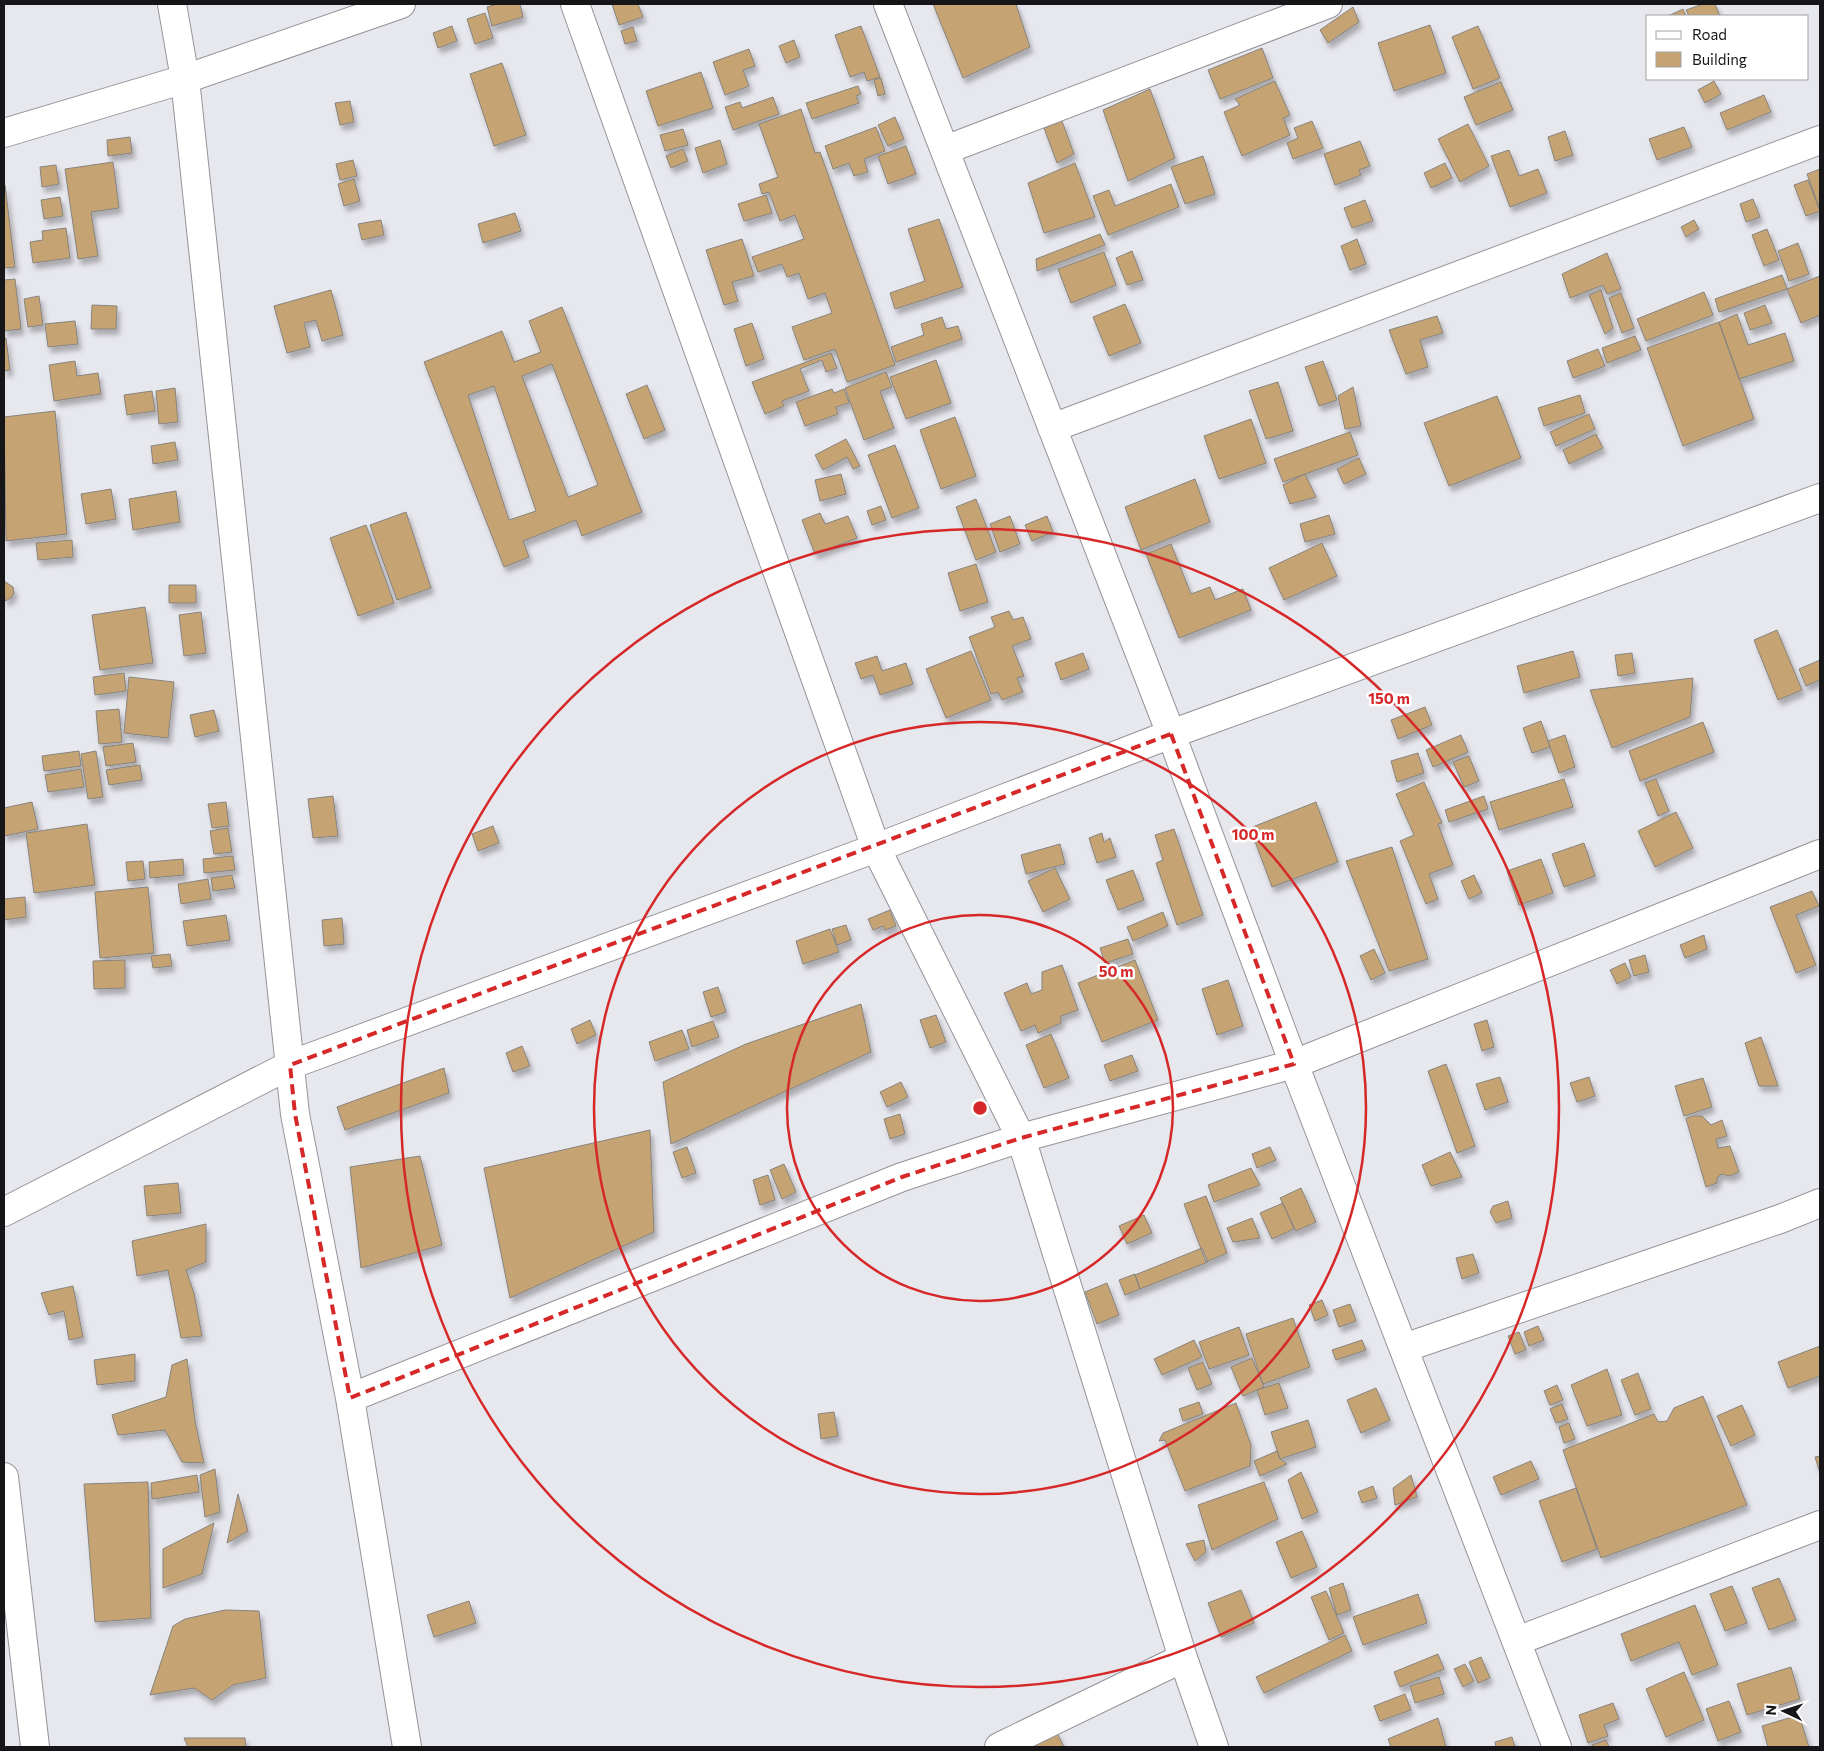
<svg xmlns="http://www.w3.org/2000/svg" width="1824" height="1751" viewBox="0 0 1824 1751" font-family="Commissioner,sans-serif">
	<defs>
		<filter id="shadow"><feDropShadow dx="3" dy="5.5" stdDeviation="2.5" flood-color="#0004"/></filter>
	</defs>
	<rect width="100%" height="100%" fill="#e7e7ee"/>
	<path fill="#c6a373" stroke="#87837d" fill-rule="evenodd" filter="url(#shadow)" d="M497 4H520L523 17 492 26 487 7Z
		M612 4H638L643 17 619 25Z
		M933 4H1016L1030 47 963 78Z
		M1703 4H1715L1720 16H1689L1686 10Z
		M1353 7 1359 22 1328 43 1320 30Z
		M1683 9 1686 16H1668Z
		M485 13 493 38 475 44 467 19Z
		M1430 25 1446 73 1394 91 1378 43Z
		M452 26 457 41 438 48 433 33Z
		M861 26 880 77 867 81 864 72 850 77 835 35Z
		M1478 26 1500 78 1473 89 1452 37Z
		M633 27 637 41 625 44 621 31Z
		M794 40 800 57 786 63 779 46Z
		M1262 48 1273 78 1220 99 1208 70Z
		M749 49 755 66 743 70 749 86 725 95 713 62Z
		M502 63 526 135 494 146 470 74Z
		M701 72 713 108 658 126 646 91Z
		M881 78 885 94 878 96 874 80Z
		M1275 81 1290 115 1283 118 1290 135 1242 156 1224 112 1240 105 1235 99Z
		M1714 81 1721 94 1705 103 1698 90Z
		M1501 82 1513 110 1476 125 1464 97Z
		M858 86 861 94 856 96 859 103 812 119 806 103Z
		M1150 89 1175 158 1128 181 1103 110Z
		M1764 95 1771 112 1727 130 1720 113Z
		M773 97 779 114 733 130 725 107 740 102 742 108Z
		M350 101 354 122 340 125 335 103Z
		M801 109 815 153 820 152 895 365 847 382 835 349 804 360 792 327 832 313 825 293 808 299 799 273 787 277 782 264 758 272 752 257 804 239 795 215 780 221 769 192 762 194 759 184 778 177 759 124Z
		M895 117 904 139 888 146 878 125Z
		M1062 121 1074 154 1057 163 1044 128Z
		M1312 121 1323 148 1293 159 1287 143 1298 138 1294 128Z
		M1468 124 1489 166 1460 182 1438 139Z
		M876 127 885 151 864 159 868 172 854 176 849 163 833 169 825 146Z
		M1684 127 1692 147 1657 160 1649 139Z
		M683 129 688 145 665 151 660 135Z
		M1565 131 1573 155 1555 161 1548 137Z
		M130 137 132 153 108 156 107 140Z
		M720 140 727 164 703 173 695 148Z
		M1360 141 1370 166 1359 170 1361 175 1335 185 1324 154Z
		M906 146 916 174 888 184 878 156Z
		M683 149 688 161 671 168 666 156Z
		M1509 150 1519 176 1538 169 1547 193 1510 207 1491 156Z
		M1203 156 1215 194 1185 204 1171 167Z
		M353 160 357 176 340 180 336 164Z
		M113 162 119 208 91 212 98 256 78 259 65 169Z
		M1075 163 1095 217 1044 233 1028 183Z
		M1445 163 1452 178 1431 188 1424 173Z
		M56 165 59 184 42 187 40 167Z
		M1820 169V210L1807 174Z
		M354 179 360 201 344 206 338 184Z
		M1808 180 1820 211 1806 216 1794 185Z
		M1171 184 1179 207 1108 235 1093 196 1109 190 1115 206Z
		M5 185 15 267 4 268V186Z
		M766 195 772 213 744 221 738 204Z
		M60 197 63 216 44 219 41 200Z
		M1753 199 1760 217 1746 222 1740 204Z
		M1365 200 1373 221 1352 228 1344 208Z
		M515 213 521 231 483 243 478 224Z
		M939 219 963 287 895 309 890 293 925 281 908 229Z
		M381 220 384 235 362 240 358 224Z
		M1694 220 1699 229 1686 237 1681 227Z
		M66 228 70 258 33 263 30 242 43 240 42 231Z
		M1767 229 1779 260 1764 266 1752 235Z
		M1100 234 1105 245 1037 271 1036 259Z
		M742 239 754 276 732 282 738 301 724 305 706 250Z
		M1357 239 1366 264 1350 270 1341 246Z
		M1798 243 1809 274 1789 281 1778 251Z
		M1132 251 1143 280 1127 285 1116 258Z
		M1104 252 1116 285 1071 303 1058 269Z
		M1607 253 1621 289 1607 294 1603 285 1570 298 1562 274Z
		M1782 275 1787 289 1719 312 1715 299Z
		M1820 276V315L1801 323 1787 289Z
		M15 279 21 329 4 331V280Z
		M331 290 343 335 322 341 316 320 304 323 310 347 287 353 274 306Z
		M1601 290 1613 328 1605 334 1589 295Z
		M1704 292 1713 315 1646 341 1637 319Z
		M1621 293 1634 328 1622 333 1609 298Z
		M39 296 43 325 28 327 24 299Z
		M1125 304 1141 343 1109 356 1093 317Z
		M92 305 117 306 116 329H91Z
		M1765 305 1772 323 1750 330 1744 313Z
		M562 307 642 512 582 536 576 520 523 541 529 557 504 567 424 362 502 331 514 362 541 352 529 321ZM552 364 598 485 568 497 522 376ZM494 386 536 511 509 520 468 395Z
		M1737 314 1748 345 1785 333 1794 361 1739 379 1719 322Z
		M1437 316 1443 333 1420 340 1428 367 1406 374 1389 330Z
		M942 317 946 329 958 326 962 339 896 362 891 347 924 335 921 324Z
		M75 321 78 344 48 347 45 324Z
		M1719 322 1754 419 1683 446 1647 348Z
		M752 323 764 359 746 366 734 329Z
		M1635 336 1641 350 1607 363 1602 348Z
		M4 338H6L10 370 4 371Z
		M1598 349 1605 366 1573 378 1567 361Z
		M831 353 837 368 826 372 822 360 800 369 809 391 782 401 784 406 765 414 752 382Z
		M936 360 951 403 906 419 890 377Z
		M75 361 77 376 98 373 101 394 54 401 49 365Z
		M1323 361 1337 400 1319 406 1305 367Z
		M886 372 892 387 880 391 894 428 864 440 845 388Z
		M1278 382 1293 431 1266 439 1249 391Z
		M647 385 665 430 644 439 626 394Z
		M1353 387 1361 426 1345 429 1338 396Z
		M175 388 178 422 159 424 156 391Z
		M832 389 834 393 844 389 849 403 836 407 838 414 805 426 796 402Z
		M152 391 155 411 127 415 124 395Z
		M1580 395 1585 413 1544 426 1538 408Z
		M1497 396 1521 458 1449 486 1424 423Z
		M55 411 67 534 6 541 4 417Z
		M1589 414 1595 429 1556 446 1550 432Z
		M955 417 976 476 941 489 920 430Z
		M1251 419 1266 463 1219 479 1204 436Z
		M1350 432 1358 455 1283 482 1274 459Z
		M1596 434 1603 448 1569 464 1563 450Z
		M846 439 860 466 853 469 847 457 823 470 815 455Z
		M175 442 178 460 153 464 151 446Z
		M895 445 919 508 892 518 868 455Z
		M1359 458 1366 474 1344 484 1337 469Z
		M841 474 846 494 820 501 815 480Z
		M1305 474 1316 497 1290 504 1283 485Z
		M1195 479 1210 522 1141 550 1125 507Z
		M111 489 116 519 86 524 81 494Z
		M176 491 180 522 133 530 129 499Z
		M976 499 996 552 976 560 956 507Z
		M881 506 886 520 872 525 867 511Z
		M406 512 431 588 397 600 370 525Z
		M820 513 825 524 848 516 857 538 815 554 802 520Z
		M1329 515 1335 534 1305 542 1300 524Z
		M1010 516 1020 544 1000 552 990 524Z
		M1047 516 1053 532 1032 541 1025 525Z
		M366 525 394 603 358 616 330 538Z
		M72 540 73 557 38 560 36 543Z
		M1322 543 1337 576 1284 600 1269 568Z
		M1171 544 1191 594 1210 587 1215 600 1243 589 1251 610 1179 638 1146 554Z
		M976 564 988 602 960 611 948 573Z
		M4 581 13 587 14 593 11 598 5 601Z
		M169 585H196V603H169Z
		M145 607 153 663 100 670 92 615Z
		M1009 611 1013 620 1023 617 1031 639 1012 646 1024 676 1017 678 1023 692 1002 700 998 692 991 694 969 637 995 627 991 617Z
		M201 612 206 653 184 656 179 615Z
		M1777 630 1802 690 1778 700 1754 640Z
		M971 651 991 700 946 718 926 669Z
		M1573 651 1580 677 1524 693 1517 666Z
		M1083 653 1089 669 1061 680 1055 663Z
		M1632 653 1635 673 1618 676 1615 655Z
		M877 656 882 671 906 663 913 684 880 695 873 675 861 679 855 663Z
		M1820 660V680L1806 686 1799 669Z
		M124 673 126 691 95 695 93 677Z
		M129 677 174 682 168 738 124 733Z
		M1693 678 1690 717 1612 748 1590 690Z
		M1425 707 1432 725 1398 739 1391 720Z
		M119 709 122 742 99 744 96 711Z
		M214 710 219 731 195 737 190 715Z
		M1541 721 1550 747 1532 753 1523 728Z
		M1703 722 1714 752 1640 781 1629 751Z
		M1461 735 1468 752 1433 767 1426 750Z
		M1565 735 1575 767 1559 773 1548 741Z
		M133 743 136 762 106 766 103 747Z
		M79 751 81 766 44 771 42 756Z
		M96 751 103 797 88 799 81 754Z
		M1418 753 1424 773 1397 782 1391 761Z
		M1469 756 1479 781 1464 787 1453 762Z
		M140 765 142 780 109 785 106 770Z
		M81 769 84 787 48 792 45 775Z
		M1564 779 1573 807 1499 830 1490 802Z
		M1656 779 1669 811 1658 816 1645 783Z
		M1424 782 1442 823 1438 824 1453 865 1429 874 1438 899 1426 904 1400 841 1414 835 1396 794Z
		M333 796 338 836 313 838 308 799Z
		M1484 796 1488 809 1449 822 1445 810Z
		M32 802 38 829 4 836V808Z
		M226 802 229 826 212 828 208 804Z
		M1316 802 1338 862 1272 887 1250 828Z
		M1676 812 1693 848 1655 867 1638 831Z
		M87 824 95 885 34 893 26 833Z
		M493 826 499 843 478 851 472 834Z
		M228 828 232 852 214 854 210 831Z
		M1174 829 1203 915 1177 925 1156 863 1163 860 1155 835Z
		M1102 833 1104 842 1110 838 1116 857 1097 863 1089 838Z
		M1584 843 1595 876 1564 887 1552 854Z
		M1060 844 1065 864 1026 874 1021 855Z
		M1392 847 1428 959 1389 971 1346 861Z
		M233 856 235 870 204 873 203 859Z
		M183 859 184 875 150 878 149 862Z
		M1541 859 1553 893 1519 905 1507 871Z
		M143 861 145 879 128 881 126 862Z
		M1055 868 1070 899 1043 912 1028 881Z
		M1133 870 1144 900 1118 910 1106 880Z
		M232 875 235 888 213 891 211 878Z
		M1474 875 1482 893 1469 899 1461 881Z
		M208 879 211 899 181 904 178 884Z
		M148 887 154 953 100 958 95 892Z
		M1812 891 1819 906 1796 915 1816 965 1796 973 1770 907Z
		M25 897 26 917 4 920V899Z
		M890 910 896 926 885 930 883 926 873 930 868 919Z
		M1163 912 1168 926 1133 941 1127 927Z
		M226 915 230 940 187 946 183 921Z
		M342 918 344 944 324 946 322 920Z
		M846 925 851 940 837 945 832 929Z
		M830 929 839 952 803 964 796 941Z
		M1704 935 1707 949 1685 958 1680 945Z
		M1128 939 1133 954 1105 963 1100 948Z
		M1374 949 1385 973 1371 980 1360 956Z
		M170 954 172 966 153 968 151 956Z
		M1645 955 1649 972 1634 976 1629 960Z
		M125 960V988L94 989 93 961Z
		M1135 960 1158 1020 1102 1042 1078 983Z
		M1625 963 1631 977 1617 984 1610 970Z
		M1062 965 1078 1010 1061 1016V1023L1038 1033 1035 1025 1021 1031 1004 993 1027 983 1031 994 1042 990V972Z
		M1228 980 1243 1026 1217 1035 1202 989Z
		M718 987 726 1012 711 1017 703 992Z
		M861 1004 871 1052 671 1144 663 1082 746 1044Z
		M936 1015 946 1042 930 1048 920 1020Z
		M590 1020 596 1035 577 1044 571 1029Z
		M1487 1020 1494 1047 1482 1051 1474 1024Z
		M713 1021 719 1037 692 1047 687 1030Z
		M682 1030 689 1049 655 1061 649 1042Z
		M1051 1034 1069 1078 1044 1088 1026 1045Z
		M1761 1037 1778 1086H1759L1745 1043Z
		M522 1046 530 1066 513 1072 506 1053Z
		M1132 1055 1138 1071 1110 1081 1104 1065Z
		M1446 1064 1475 1146 1457 1153 1428 1071Z
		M444 1068 449 1093 345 1130 337 1107Z
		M1500 1077 1508 1102 1485 1110 1476 1084Z
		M1589 1077 1595 1096 1577 1102 1570 1083Z
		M1703 1078 1712 1107 1684 1116 1675 1086Z
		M901 1082 908 1097 887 1107 880 1092Z
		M900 1114 905 1134 890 1139 884 1119Z
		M1692 1116H1702L1711 1125 1722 1120 1727 1136 1716 1139 1718 1148 1730 1146 1739 1172 1730 1176 1721 1174 1717 1178V1183L1706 1187 1686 1119Z
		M650 1130 654 1232 510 1298 484 1168Z
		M687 1147 696 1173 682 1178 673 1152Z
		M1270 1147 1276 1160 1257 1168 1252 1154Z
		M1450 1152 1462 1177 1431 1186 1422 1165Z
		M420 1156 442 1245 361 1268 350 1167Z
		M784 1164 796 1192 782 1199 770 1170Z
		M1251 1168 1260 1185 1214 1202 1208 1185Z
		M768 1175 775 1200 760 1205 753 1180Z
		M178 1183 181 1213 147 1216 144 1186Z
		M1301 1188 1316 1222 1296 1231 1280 1198Z
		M1206 1196 1227 1253 1206 1262 1184 1204Z
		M1508 1201 1512 1218 1496 1223 1490 1212 1493 1206Z
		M1283 1203 1294 1229 1272 1239 1260 1213Z
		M1144 1215 1152 1233 1127 1244 1119 1226Z
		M1252 1218 1260 1238 1233 1242 1227 1228Z
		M206 1224V1262L186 1270 194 1293 202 1336 181 1338 168 1270 137 1276 132 1241Z
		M1202 1248 1208 1262 1140 1289 1135 1275Z
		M1473 1254 1479 1273 1462 1279 1456 1258Z
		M1135 1274 1140 1289 1125 1295 1119 1280Z
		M1107 1283 1119 1315 1097 1324 1085 1292Z
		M73 1286 83 1337 69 1340 64 1311 49 1315 41 1293Z
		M1322 1300 1328 1315 1315 1321 1309 1305Z
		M1350 1304 1356 1321 1339 1327 1333 1310Z
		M1293 1318 1310 1367 1263 1384 1246 1334Z
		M1538 1326 1544 1340 1529 1346 1524 1332Z
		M1239 1327 1249 1355 1209 1369 1199 1342Z
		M1519 1332 1526 1350 1515 1354 1508 1336Z
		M1194 1340 1202 1357 1162 1375 1154 1359Z
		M1362 1340 1366 1350 1336 1360 1332 1350Z
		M1820 1346V1376L1788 1388 1778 1362Z
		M135 1354V1381L97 1385 94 1360Z
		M1252 1358 1264 1387 1243 1396 1231 1367Z
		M187 1359 195 1421 204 1463 182 1462 165 1430 118 1435 112 1415 166 1397 172 1365Z
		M1203 1362 1212 1384 1197 1390 1188 1368Z
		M1607 1369 1622 1415 1587 1426 1571 1385Z
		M1638 1373 1651 1409 1635 1415 1621 1380Z
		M1279 1383 1288 1408 1265 1415 1257 1390Z
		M1557 1385 1563 1400 1550 1405 1544 1391Z
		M1376 1388 1390 1420 1361 1433 1347 1400Z
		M1703 1396 1747 1505 1601 1558 1563 1450 1654 1414 1658 1422 1667 1421 1674 1408Z
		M1199 1402 1203 1414 1183 1421 1179 1409Z
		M1236 1403 1251 1445 1250 1466 1185 1491 1165 1440 1159 1441 1163 1433Z
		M1562 1404 1568 1419 1556 1423 1550 1409Z
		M1742 1405 1755 1435 1731 1446 1717 1416Z
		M834 1412 838 1436 821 1439 818 1414Z
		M1308 1420 1316 1447 1280 1459 1271 1432Z
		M1569 1423 1575 1439 1564 1443 1559 1427Z
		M1277 1451 1280 1459 1287 1464 1260 1476 1254 1461Z
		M1820 1456V1473L1815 1457Z
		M1531 1461 1539 1479 1501 1495 1493 1477Z
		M215 1469 220 1512 205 1517 200 1475Z
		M1301 1472 1318 1512 1302 1519 1288 1480Z
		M197 1475 199 1492 152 1499 151 1483Z
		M1411 1475 1417 1497 1395 1505 1393 1488Z
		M148 1482 151 1618 95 1622 84 1484Z
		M1264 1482 1278 1519 1212 1550 1198 1505Z
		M1373 1486 1377 1498 1362 1503 1358 1492Z
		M1576 1488 1597 1549 1562 1562 1539 1501Z
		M238 1494 248 1531 227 1543Z
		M214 1523 202 1574 163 1588V1549Z
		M1302 1531 1317 1567 1291 1578 1276 1542Z
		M1204 1540 1206 1552 1195 1561 1186 1544Z
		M1779 1578 1796 1620 1769 1630 1752 1588Z
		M1343 1583 1351 1610 1337 1615 1329 1588Z
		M1732 1586 1747 1623 1725 1631 1710 1594Z
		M1241 1590 1254 1623 1221 1637 1208 1603Z
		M1326 1591 1344 1633 1329 1640 1311 1597Z
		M1418 1594 1427 1623 1363 1645 1353 1617Z
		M469 1601 476 1623 434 1637 427 1615Z
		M1695 1605 1718 1665 1692 1675 1679 1642 1631 1661 1621 1634Z
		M225 1610 259 1611 266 1678 233 1685 212 1700 194 1688 150 1695 173 1626 185 1619Z
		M1345 1635 1352 1651 1264 1693 1256 1677Z
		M1438 1654 1444 1669 1400 1687 1394 1672Z
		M1481 1657 1490 1678 1478 1683 1469 1662Z
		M1465 1664 1474 1681 1463 1687 1454 1669Z
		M1791 1667 1800 1699 1747 1715 1737 1684Z
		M1684 1672 1704 1720 1666 1737 1646 1689Z
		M1439 1677 1444 1694 1415 1703 1410 1686Z
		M1405 1694 1411 1710 1380 1721 1374 1706Z
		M1729 1701 1741 1732 1718 1741 1706 1709Z
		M1613 1703 1619 1719 1604 1725 1608 1736 1588 1743 1579 1715Z
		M1799 1715 1809 1747H1768L1762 1726Z
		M1438 1718 1446 1747H1391L1388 1739Z
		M1056 1731 1064 1747H1024Z
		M1512 1737 1515 1747H1496L1495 1742Z
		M184 1738H245L246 1747H188Z
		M1606 1740 1609 1747H1593L1592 1745Z"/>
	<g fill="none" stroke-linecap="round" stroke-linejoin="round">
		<defs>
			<path id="street" d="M172 4 185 79 295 1114 350 1398 407 1747
				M575 4 876 848 1021 1138 1183 1658 1214 1747
				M888 4 1171 734 1294 1064 1557 1747
				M4 133 185 79 401 4
				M945 150 1328 4
				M1052 428 1820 140
				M4 1212 290 1065 876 848 1171 734 1820 498
				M1404 1348 1780 1219 1820 1203
				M350 1398 902 1177 1021 1138 1294 1064 1820 854
				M4 1477 35 1747
				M1517 1641 1820 1525
				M999 1747 1183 1658"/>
		</defs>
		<use href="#street" stroke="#939399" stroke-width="30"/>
		<use href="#street" stroke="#fff" stroke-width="28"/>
	</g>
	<path fill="none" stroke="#d62828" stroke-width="4" stroke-dasharray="10 6" stroke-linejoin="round" d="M1171 734 1294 1064 1021 1138 902 1177 350 1398 295 1114 290 1065Z"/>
	<g fill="none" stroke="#d62828" stroke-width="2.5">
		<circle cx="980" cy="1108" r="193"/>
		<circle cx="980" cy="1108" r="386"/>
		<circle cx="980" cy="1108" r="579"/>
	</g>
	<circle cx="980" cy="1108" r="8" fill="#d62828" stroke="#fff" stroke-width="2.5"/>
	<g font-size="15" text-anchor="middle" font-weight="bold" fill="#d62828" stroke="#fff" stroke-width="5" stroke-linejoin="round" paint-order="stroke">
		<text x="1389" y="704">150 m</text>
		<text x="1253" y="840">100 m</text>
		<text x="1116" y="977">50 m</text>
	</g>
	<rect width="1824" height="1751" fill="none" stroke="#161618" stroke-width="10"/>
	<rect x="1646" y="15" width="162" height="65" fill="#ffffff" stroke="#a2a2a3"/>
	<rect x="1656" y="31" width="25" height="8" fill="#ffffff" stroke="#a2a2a3"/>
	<text x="1692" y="40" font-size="15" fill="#161618">Road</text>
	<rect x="1656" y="52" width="25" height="15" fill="#c6a373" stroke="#a2a2a3"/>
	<text x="1692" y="65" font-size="15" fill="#161618">Building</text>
	<g transform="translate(1784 1711) rotate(274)" stroke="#ffffff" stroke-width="4" paint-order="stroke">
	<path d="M0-4L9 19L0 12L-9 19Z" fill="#161618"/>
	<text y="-8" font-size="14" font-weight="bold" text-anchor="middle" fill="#161618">N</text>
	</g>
</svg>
